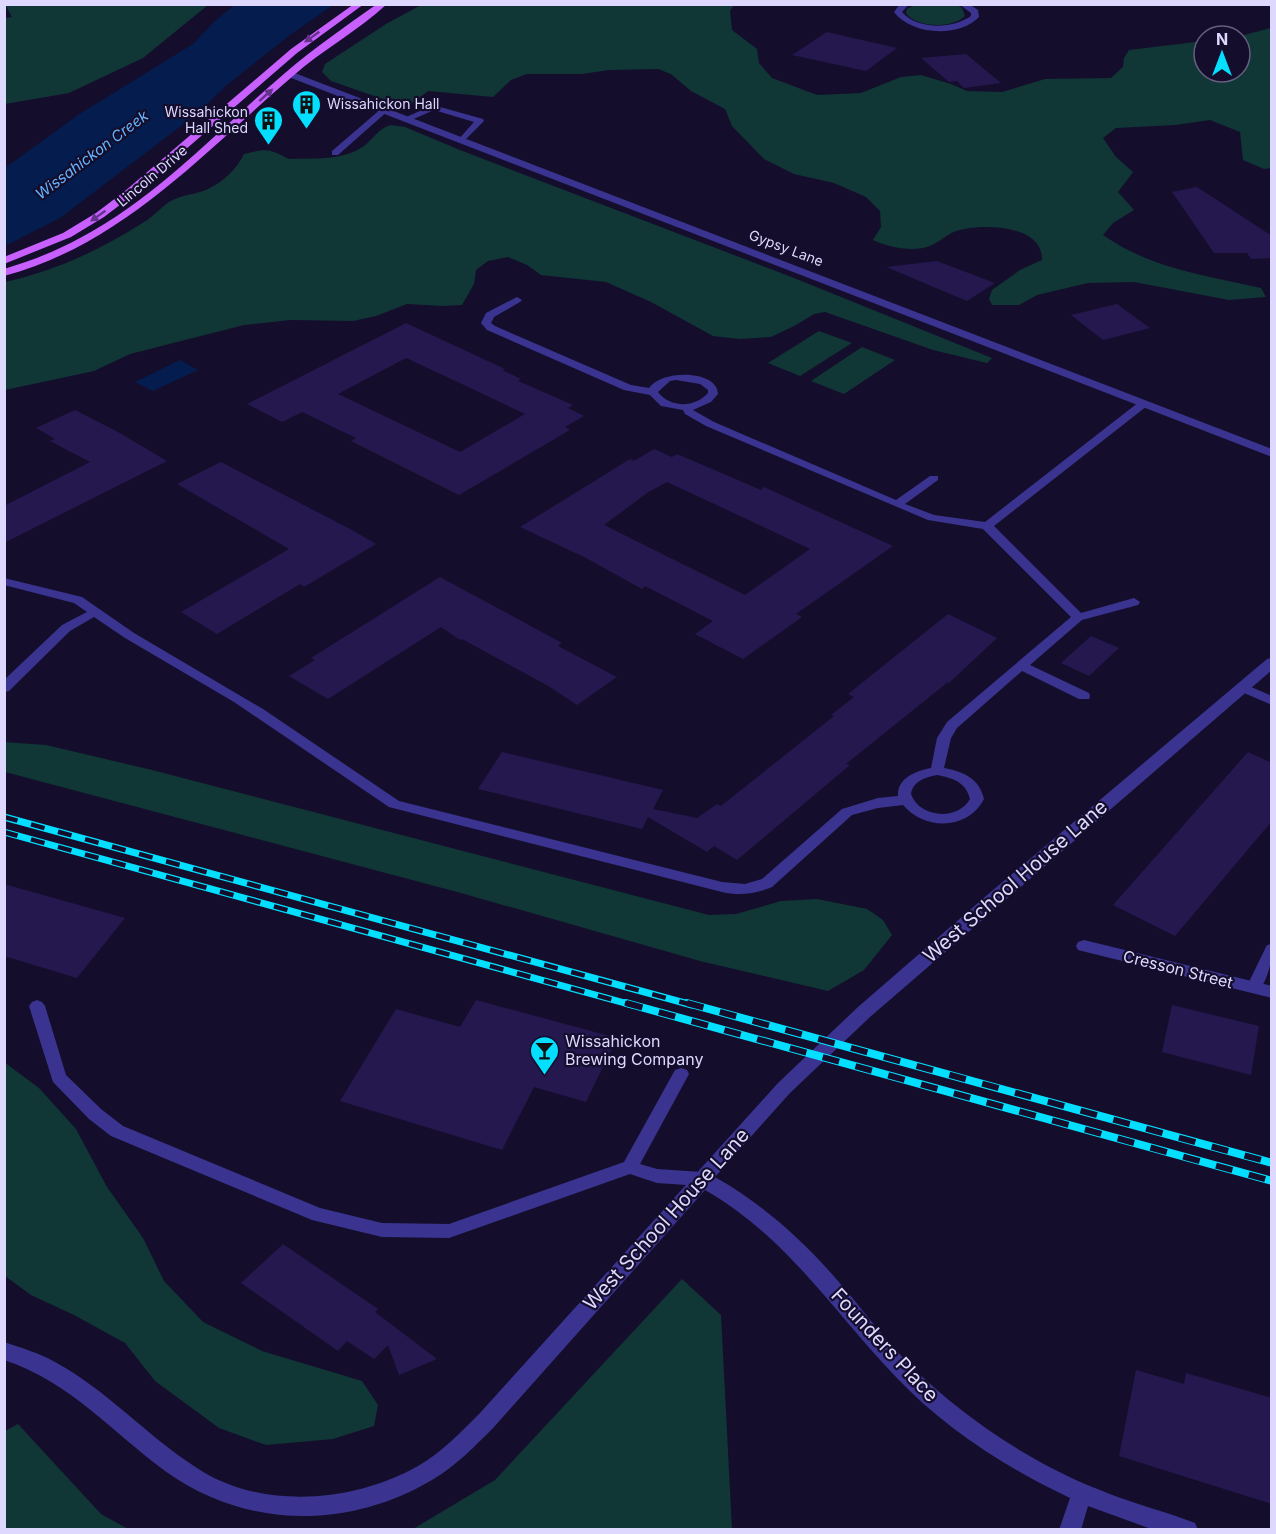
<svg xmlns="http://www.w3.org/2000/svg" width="1276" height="1534" viewBox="0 0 1276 1534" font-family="Inter,sans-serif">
	<rect width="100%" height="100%" fill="#140e2c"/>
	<path fill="#103636" d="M5 4H208V5L143 58 69 93 5 104V18L12 17Z
		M917 4 957 5 962 8 965 16C952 29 916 28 906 13L907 9Z
		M421 5H734L730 11 732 30 757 49 759 63 772 78 817 95 861 93 901 77 921 75 951 84 967 91 1002 92 1045 79 1111 78 1123 67 1124 58 1129 50 1204 41V72H1240V36L1271 28V168L1264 169 1243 160 1240 132 1210 120 1175 125 1116 128 1103 138 1116 157 1133 172 1118 192 1134 210 1113 223 1103 235C1152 269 1204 275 1261 288L1266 297 1229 300 1134 282 1088 283 1037 295 1019 305H992L989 299 992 290 1020 270 1042 260C1043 224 981 223 956 231 945 235 936 246 923 248 906 251 889 247 873 240L881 227 880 211 866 197 834 183 794 174 764 159 732 126 725 109 691 91 671 74 658 69 609 70 582 74H527L511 80 493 97 428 91 414 102 403 106 331 81 322 72 325 64 386 24Z
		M390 125 405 127 460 150 794 278 992 358 987 363 933 350 825 312 814 314 796 325 771 337 739 339 713 336 651 302 606 282 541 275 527 265 508 257 488 261 476 270 474 284 462 305 443 306 407 304 376 316 353 321 290 320 244 325 130 354 94 371 5 390V282C55 271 100 250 144 222 153 217 160 208 169 202 182 194 195 195 208 189 223 182 237 169 244 154 268 148 269 149 289 159 313 158 343 161 364 146 374 138 377 130 390 125Z
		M819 331 852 343 800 376 768 363Z
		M862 347 895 360 844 394 811 381Z
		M4 742 46 745 152 770 709 915 736 914 781 901 817 899 867 909 883 920 892 935 864 970 828 991 700 961 461 893 5 772Z
		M4 1062 39 1088 76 1129 107 1187 143 1238 164 1281 203 1322 262 1351 362 1381 378 1405 374 1426 333 1439 266 1445 219 1428 155 1381 125 1343 74 1315 31 1295 5 1276Z
		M682 1279 721 1315 732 1529H413L495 1480Z
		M18 1424 101 1514 128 1529H5V1431Z"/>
	<path fill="#041d4e" d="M236 4 333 5 290 35 227 85 198 113 60 218 5 246V168L78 115 193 44 215 21Z
		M180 360 198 370 153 391 135 382Z"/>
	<path fill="#24184f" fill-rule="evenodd" d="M827 32 897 48 866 71 792 55Z
		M966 54 1001 83 964 88 957 81 949 82 921 58Z
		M1197 187 1272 236V258L1251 259 1247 253H1214L1172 192Z
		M937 261 995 283 967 301 886 267Z
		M1117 304 1150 328 1103 340 1071 315Z
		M406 323 505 369 502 370 521 379 518 381 573 405 568 408 584 416 565 427 570 430 459 495 351 441 356 438 302 412 282 422 247 404ZM406 358 464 385 525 414 460 452 338 394Z
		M75 410 118 432 167 461 4 543V506L90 462 50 441 55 439 36 428Z
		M654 449 672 457 677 454 761 490 764 487 893 546 796 614 802 617 743 659 695 634 713 621 645 586 642 589 586 558 520 527 630 459 634 461ZM667 482 740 516 810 549 745 595 604 525 647 493Z
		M221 462 352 530 376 544 304 587 300 584 217 634 181 612 289 549 177 484Z
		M440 577 562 643 558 646 617 677 577 705 550 687 462 639 460 640 441 627 328 699 289 676 315 660 311 658Z
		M948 614 997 638 949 683 948 682 846 764 850 765 737 860 714 846 707 852 648 817 642 829 478 789 502 752 663 790 653 809 697 818 717 804 721 806 834 716 831 715 854 697 848 694Z
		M1091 636 1119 648 1089 676 1061 663Z
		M1248 752 1272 763V821L1175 936 1113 905Z
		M4 884 125 918 77 978 4 956Z
		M476 1000 617 1038 586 1102 534 1087 502 1150 340 1101 396 1009 460 1027Z
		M1172 1005 1259 1026 1251 1075 1162 1052Z
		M283 1244 378 1309 375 1312 437 1359 399 1375 388 1345 374 1359 347 1341 338 1351 241 1283Z
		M1136 1370 1184 1384 1186 1373 1272 1398V1504L1119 1456Z"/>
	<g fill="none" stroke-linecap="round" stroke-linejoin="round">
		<path fill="#3a3490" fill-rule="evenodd" d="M433 105 483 119 484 121 462 143 458 140 474 122 434 110 409 121 402 119Z
			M382 108 389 110 338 155H332V151Z
			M517 297 522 300 520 302 494 317 491 323 495 326 631 385 649 388C662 369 718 370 718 394L711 402 693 410 714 422 896 500 930 476H938V480L905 504 934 515 985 522 1139 402H1147V406L994 526 1081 613 1134 598 1140 602 1138 605 1082 620 1030 665 1089 693 1090 696 1089 699H1079L1022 671 957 728 951 738 944 768C964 772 979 778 984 799 968 830 925 831 903 805L878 808 852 815 772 887C755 894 740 896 722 892L389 807 234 702 125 638 94 617 70 631 9 691 4 692V680L62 625 87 612 74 603 4 585V578L82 597 134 633 263 709 399 801 722 882 745 884 762 879 842 809 878 798 898 796C897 778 916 771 931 768L937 738 947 722 1071 617 983 529 928 520 706 426 685 414 683 410 661 406 650 395 624 390 487 330 481 323 486 313ZM676 380 700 384 708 390V393C695 408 670 408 658 392L670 381ZM937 775C953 778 966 782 970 799 958 821 919 818 911 794 913 781 926 777 937 775Z
			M1242 683 1272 696V705L1237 690 1236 687 1237 684Z
			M1272 944C1272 963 1269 975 1259 992H1249L1246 988 1265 949 1267 945Z
			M37 1000 42 1002 45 1006 66 1075 101 1109 123 1126 320 1208 382 1223 449 1224 624 1162 675 1070 681 1068 687 1070 689 1074 640 1164 657 1169 702 1172 708 1174 710 1179 708 1184 702 1186 657 1183 630 1174 449 1238 382 1237 312 1220 111 1136 89 1119 53 1082 29 1006 32 1002Z"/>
		<path fill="#3a3490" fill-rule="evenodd" d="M900 4H909L902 12C917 30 953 29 971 16V13L959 4H969L978 10 979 17C959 38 911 35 894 12Z
			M286 72H292L1272 449V457L286 76Z
			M1272 658V670L870 1017 790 1093 715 1177C759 1202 797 1235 831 1273 858 1303 882 1337 911 1366 964 1418 1031 1463 1100 1490 1131 1503 1164 1511 1195 1523L1198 1530H1154L1088 1506 1081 1530H1059L1070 1498C1006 1468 944 1428 895 1376 832 1310 787 1237 705 1190L494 1427C475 1446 456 1466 432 1480 347 1530 246 1529 165 1471 112 1432 69 1381 4 1360V1342C22 1348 39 1353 55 1362 107 1390 147 1436 197 1468 260 1510 353 1503 418 1466 441 1453 461 1432 480 1413L778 1083 858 1007 986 896 1267 659Z
			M1084 940 1272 986V998L1078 950 1076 946 1078 942Z"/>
		<path fill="#c85fff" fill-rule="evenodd" d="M354 4H364L297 53 133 195 104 217 71 237 4 264V257L63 233 96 213 125 191 291 49Z
			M377 4H387C358 31 322 50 293 76 203 153 123 244 4 276V269C31 261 56 251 80 238 158 197 219 129 285 73 314 48 346 26 377 4Z"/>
		<defs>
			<path id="rail-far1" d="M4 817 692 1005
				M4 832 632 1005"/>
			<path id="rail" d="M626 1003 1272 1181
				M687 1003 1272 1163"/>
		</defs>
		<use href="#rail-far1" stroke="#04dfff" stroke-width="7"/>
		<use href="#rail" stroke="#04dfff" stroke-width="8"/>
		<use href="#rail-far1" stroke="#140e2c" stroke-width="4.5" stroke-dasharray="14" stroke-linecap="butt"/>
		<use href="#rail" stroke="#140e2c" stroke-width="6" stroke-dasharray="17" stroke-linecap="butt"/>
	</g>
	<defs><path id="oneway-solid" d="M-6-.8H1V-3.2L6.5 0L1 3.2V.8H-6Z" transform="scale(1.5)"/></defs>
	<g fill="#65328b">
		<use href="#oneway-solid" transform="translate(312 37) rotate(145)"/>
		<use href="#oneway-solid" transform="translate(266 95) rotate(-42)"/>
		<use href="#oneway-solid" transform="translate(98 216) rotate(145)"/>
	</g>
	<defs>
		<symbol id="building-pin" viewBox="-11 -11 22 30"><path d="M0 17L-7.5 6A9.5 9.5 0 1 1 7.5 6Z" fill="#04dfff" stroke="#140e2c"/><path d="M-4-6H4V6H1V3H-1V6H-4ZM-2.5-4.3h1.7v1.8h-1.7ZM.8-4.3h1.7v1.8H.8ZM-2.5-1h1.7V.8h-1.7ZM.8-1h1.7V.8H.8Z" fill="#111"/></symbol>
		<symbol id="bar-pin" viewBox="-11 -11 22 30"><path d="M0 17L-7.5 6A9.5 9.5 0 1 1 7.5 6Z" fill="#04dfff" stroke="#140e2c"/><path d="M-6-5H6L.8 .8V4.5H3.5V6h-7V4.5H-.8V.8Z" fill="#111"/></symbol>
	</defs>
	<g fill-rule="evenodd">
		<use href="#building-pin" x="290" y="88" width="33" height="45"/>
		<use href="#building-pin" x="252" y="104" width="33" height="45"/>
		<use href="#bar-pin" x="528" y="1034" width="33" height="45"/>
	</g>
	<g text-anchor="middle" stroke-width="4.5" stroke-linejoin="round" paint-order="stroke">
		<g font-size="14" fill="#ded8ff" stroke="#140e2c" text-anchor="start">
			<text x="327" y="109">Wissahickon Hall</text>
			<text x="248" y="117" text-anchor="end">Wissahickon<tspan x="248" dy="16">Hall Shed</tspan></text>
		</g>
		<g font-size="14" fill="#ded8ff" stroke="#140e2c">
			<text transform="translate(152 176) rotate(-40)" y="5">Lincoln Drive</text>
			<text transform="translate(786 248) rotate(21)" y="5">Gypsy Lane</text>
		</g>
		<g font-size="15" font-style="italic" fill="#66b4ff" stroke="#140e2c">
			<text transform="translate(92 155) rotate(-37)" y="5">Wissahickon Creek</text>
		</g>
		<g font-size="16" fill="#ded8ff" stroke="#140e2c">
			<text transform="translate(1178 969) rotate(14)" y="6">Cresson Street</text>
		</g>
		<g font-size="16" fill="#ded8ff" stroke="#140e2c" text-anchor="start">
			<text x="565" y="1047">Wissahickon<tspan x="565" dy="18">Brewing Company</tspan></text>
		</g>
		<g font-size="20" fill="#ded8ff" stroke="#140e2c">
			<text transform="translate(1015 881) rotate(-41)" y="7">West School House Lane</text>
			<text transform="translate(666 1219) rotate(-48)" y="7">West School House Lane</text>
			<text transform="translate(885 1345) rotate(47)" y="7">Founders Place</text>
		</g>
	</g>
	<rect width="1276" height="1534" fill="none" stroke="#ded8ff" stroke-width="12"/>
	<g transform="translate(1222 54)"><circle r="28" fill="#140e2c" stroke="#655f80" stroke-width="1.5"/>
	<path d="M0-4.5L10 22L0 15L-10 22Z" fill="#04dfff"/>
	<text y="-9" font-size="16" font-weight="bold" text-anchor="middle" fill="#ded8ff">N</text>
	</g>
</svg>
